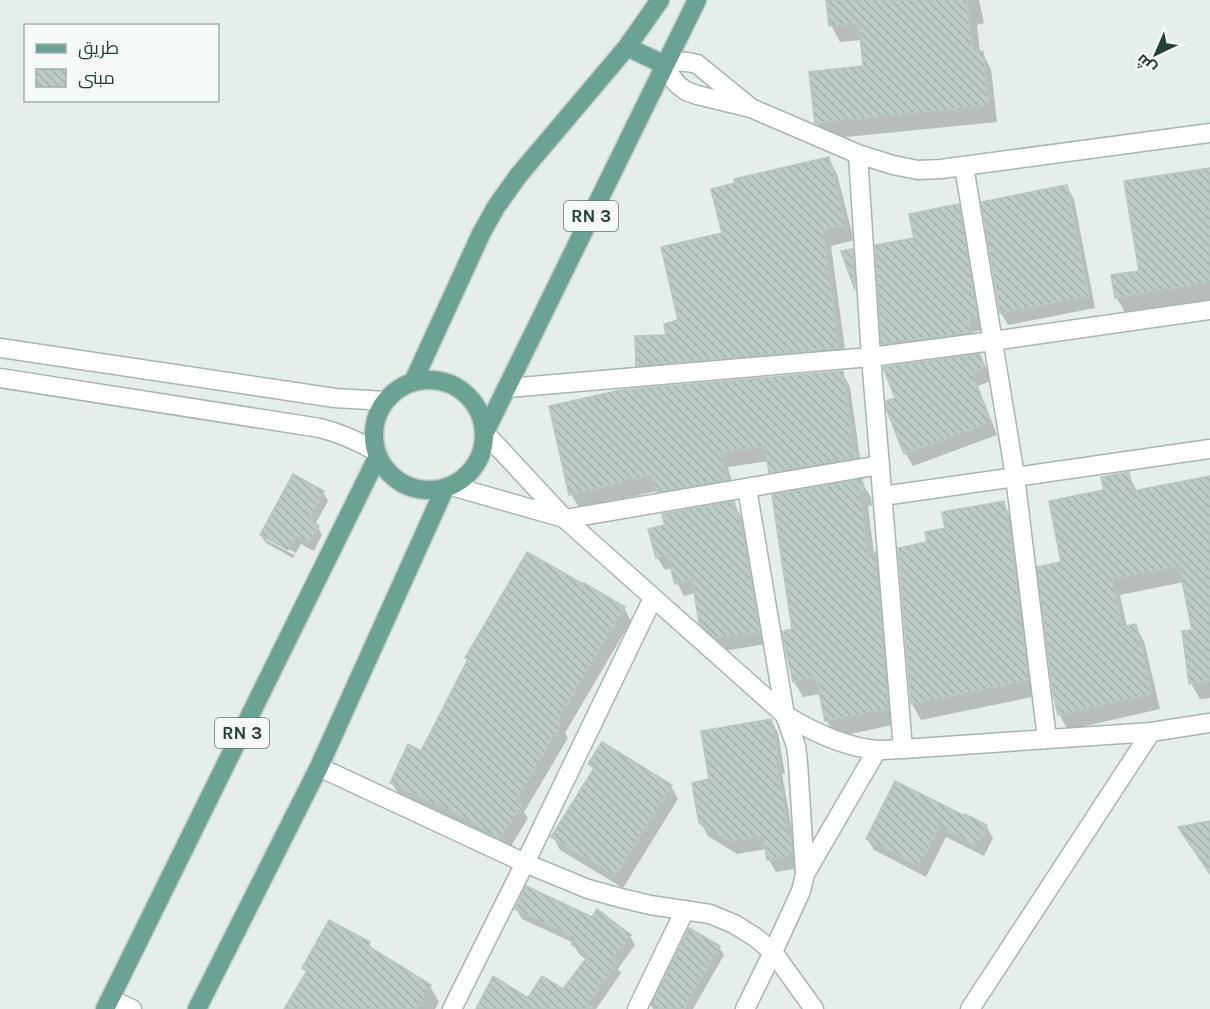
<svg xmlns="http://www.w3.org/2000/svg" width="1210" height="1009" viewBox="0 0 1210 1009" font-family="Karla,Cairo,sans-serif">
	<defs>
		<pattern id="building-back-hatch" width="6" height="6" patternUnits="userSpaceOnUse" patternTransform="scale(1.5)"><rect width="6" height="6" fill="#bdcbc5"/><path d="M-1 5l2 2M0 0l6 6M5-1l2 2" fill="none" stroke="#a2afaa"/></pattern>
	</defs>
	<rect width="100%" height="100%" fill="#e5eee9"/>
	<path fill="#0003" fill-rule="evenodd" d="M828 0H979L984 23 977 25 980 52H982L991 69 997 122 826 139 816 123 865 68 862 40 840 42 831 25Z
		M828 158 837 174 854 240 831 246 847 364 647 381 638 365 668 337 680 322 724 234Z
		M1210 169V301L1126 314 1116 297 1140 272Z
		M1067 187 1074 199 1095 308 1008 325 1001 313Z
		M958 206 966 219 984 330 973 332 978 345 890 357 883 344 877 246 915 239Z
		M852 250 857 259 859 293 843 252Z
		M979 356 987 369 991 381 978 386 997 435 913 466 906 454 888 408Z
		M842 372 850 387 860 458 866 467 779 487 771 472 769 461 728 467 735 495 666 507 657 491 580 509 571 494Z
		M1128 474 1137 491 1210 477V698L1200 699 1191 683 1194 631 1184 582 1120 595 1127 627 1135 626 1144 641 1160 709 1068 730 1059 714 1063 564 1105 491Z
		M293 476 323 492 328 501 315 525 318 527 322 535 314 551 301 544 293 558 266 543 261 535ZM266 537 296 553 294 555 266 540Z
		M861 481 871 497 872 506H868L874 554 884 570 897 724 836 737 827 721 821 694 803 697 794 682V631Z
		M733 503 741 516 750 549 766 644 724 651 708 636 700 623 696 593 684 596 677 583 672 568 665 570 657 557 667 526Z
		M1003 503 1012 519 1037 696 921 720 912 704 929 543 947 529Z
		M624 608 631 621 565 733 568 738 524 812 528 818 508 851 444 815 443 817 399 795 392 783 422 753 469 660 467 658Z
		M771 720 778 733 785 774H782L799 868 776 872 769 860 767 849 737 854 708 836 701 823 711 780Z
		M590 764 671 786 678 799 623 888 560 850 553 837 594 771Z
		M896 783 986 826 993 838 984 856 946 837 926 877 874 850 867 839Z
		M516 909 630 936 635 945 618 969 621 973 596 1009H478L529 1000 564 991 587 960 579 954 573 944 574 943 522 919Z
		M369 943 373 951 430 986 439 1002 435 1009H286L307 974 304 968Z
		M719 947 724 955 693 1009H655Z"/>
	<path fill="url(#building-back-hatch)" stroke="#b7c7c0" stroke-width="1.5" d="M826 0H967L973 52 983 51 989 105 815 123 809 72 863 66 859 23 829 26Z
		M829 157 846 225 823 230 839 348 636 366 635 336 666 335 664 324 678 320 661 247 722 233 711 189 735 183 734 179Z
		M1210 168V282L1115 298 1111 275 1139 271 1124 181Z
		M1067 185 1089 296 1000 313 981 202Z
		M959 204 978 317 967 319 972 332 881 344 875 245 914 238 909 214Z
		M853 249 855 290 841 251Z
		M980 354 985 368 972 373 991 422 904 454 886 408V401L895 398 883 367Z
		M843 371 854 451 858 450 859 457 769 473 765 446 720 452 728 480 656 492 651 475 569 495 549 406 621 390Z
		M1129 472 1133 491 1210 476V681L1189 684 1182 631 1192 630 1179 566 1112 579 1122 627 1136 624 1152 694 1058 715 1053 693 1037 567 1061 562 1049 501 1104 490 1101 477Z
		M293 474 324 491 309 520 319 526 309 543 296 536 288 550 260 535Z
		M862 479 864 490 860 491 868 554 876 552 888 709 825 721 816 677 793 682 782 632 792 629 772 495Z
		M734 501 743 535 760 632 716 638 699 623 692 579 675 584 667 555 656 558 648 529 665 525 662 514Z
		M1004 501 1012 546 1029 680 911 704 898 548 927 542 925 532 945 528 942 512Z
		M527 552 583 584 584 583 625 607 557 721 561 724 516 801 522 804 500 839 437 803 436 805 390 783 408 744 421 751 468 659 465 658Z
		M771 719 779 761 776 762 793 855 767 860 763 836 729 842 699 823 692 783 709 779 701 731Z
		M602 742 672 785 615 876 551 837 594 768 588 764Z
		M895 781 965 816V814L987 825 977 846 939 827 919 866 866 839Z
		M1210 821V874L1178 827Z
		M526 886 592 917 597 909 631 935 612 960 618 963 587 1004 595 1009H476L493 976 528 998 542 976 563 989 588 956 571 944 576 938 515 909Z
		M329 920 370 942 368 946 431 985 416 1009H284L307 971 302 968Z
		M689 928 720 946 684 1009H654L651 1005Z"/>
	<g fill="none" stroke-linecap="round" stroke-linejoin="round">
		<defs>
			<path id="minor" d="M751 108 697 64C685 61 677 61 665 65L670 75 677 84 686 91 697 95 751 108 858 154 893 165 918 170 941 169 1210 133
				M858 154 871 357 903 749
				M964 166 1015 476 1047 739
				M507 388 871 357 993 341 1210 310
				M747 488 785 715C813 732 846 748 879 750 887 750 895 749 903 749L1151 732 1210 723
				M883 496 1210 449
				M565 519 880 465
				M805 874 877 750
				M110 999 132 1009
				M452 1009 525 863 653 598
				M637 1009 685 910
				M745 1009 773 952"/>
			<path id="tertiary" d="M0 348 335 398 385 401
				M0 378 320 428C340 433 358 441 377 452
				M485 433 565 519 785 715 796 746 798 763 805 874 801 891 773 952
				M451 486 564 518
				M319 767 525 863 588 889 621 898 650 905 710 914 734 924 755 937 773 952 814 1009
				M970 1009 1151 732"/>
			<path id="primary" d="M627 47 665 65
				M374 435a55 55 0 1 1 110 0a55 55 0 1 1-110 0Z
				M413 382 481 234 496 207 518 176 627 47 660 0
				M485 432 697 0
				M105 1009 378 456
				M197 1009 319 767 445 488"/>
		</defs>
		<use href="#minor" stroke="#a7b6b0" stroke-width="21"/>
		<use href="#tertiary" stroke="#a7b6b0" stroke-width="21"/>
		<use href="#primary" stroke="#c2c9c7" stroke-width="21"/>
		<use href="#minor" stroke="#fff" stroke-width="18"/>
		<use href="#tertiary" stroke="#fff" stroke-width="18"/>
		<use href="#primary" stroke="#6aa293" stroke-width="18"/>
	</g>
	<g text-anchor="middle" stroke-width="4.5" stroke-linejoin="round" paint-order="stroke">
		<g fill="#f5faf8" stroke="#637771" stroke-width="1.5">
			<rect x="564" y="201" width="54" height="30" rx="4.5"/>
			<rect x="215" y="718" width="54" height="30" rx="4.5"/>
		</g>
		<g font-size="18" font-weight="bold" fill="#243f37">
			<text x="591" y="222">RN 3</text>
			<text x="242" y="739">RN 3</text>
		</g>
	</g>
	<rect x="24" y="24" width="195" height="78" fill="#f5faf8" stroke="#a1afab" stroke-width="1.5"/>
	<rect x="36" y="44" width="30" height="9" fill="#6aa293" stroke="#a1afab" stroke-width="1.5"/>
	<text x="78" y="54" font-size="18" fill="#243f37">طريق</text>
	<rect x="36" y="69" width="30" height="18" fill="url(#building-back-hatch)" stroke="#a1afab" stroke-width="1.5"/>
	<text x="78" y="84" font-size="18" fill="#243f37">مبنى</text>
	<g transform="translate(1156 54) rotate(224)" stroke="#f5faf8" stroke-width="4.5" paint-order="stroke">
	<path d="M0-4.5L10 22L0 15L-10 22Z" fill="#243f37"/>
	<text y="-9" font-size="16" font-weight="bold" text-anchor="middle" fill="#243f37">ش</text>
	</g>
</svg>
